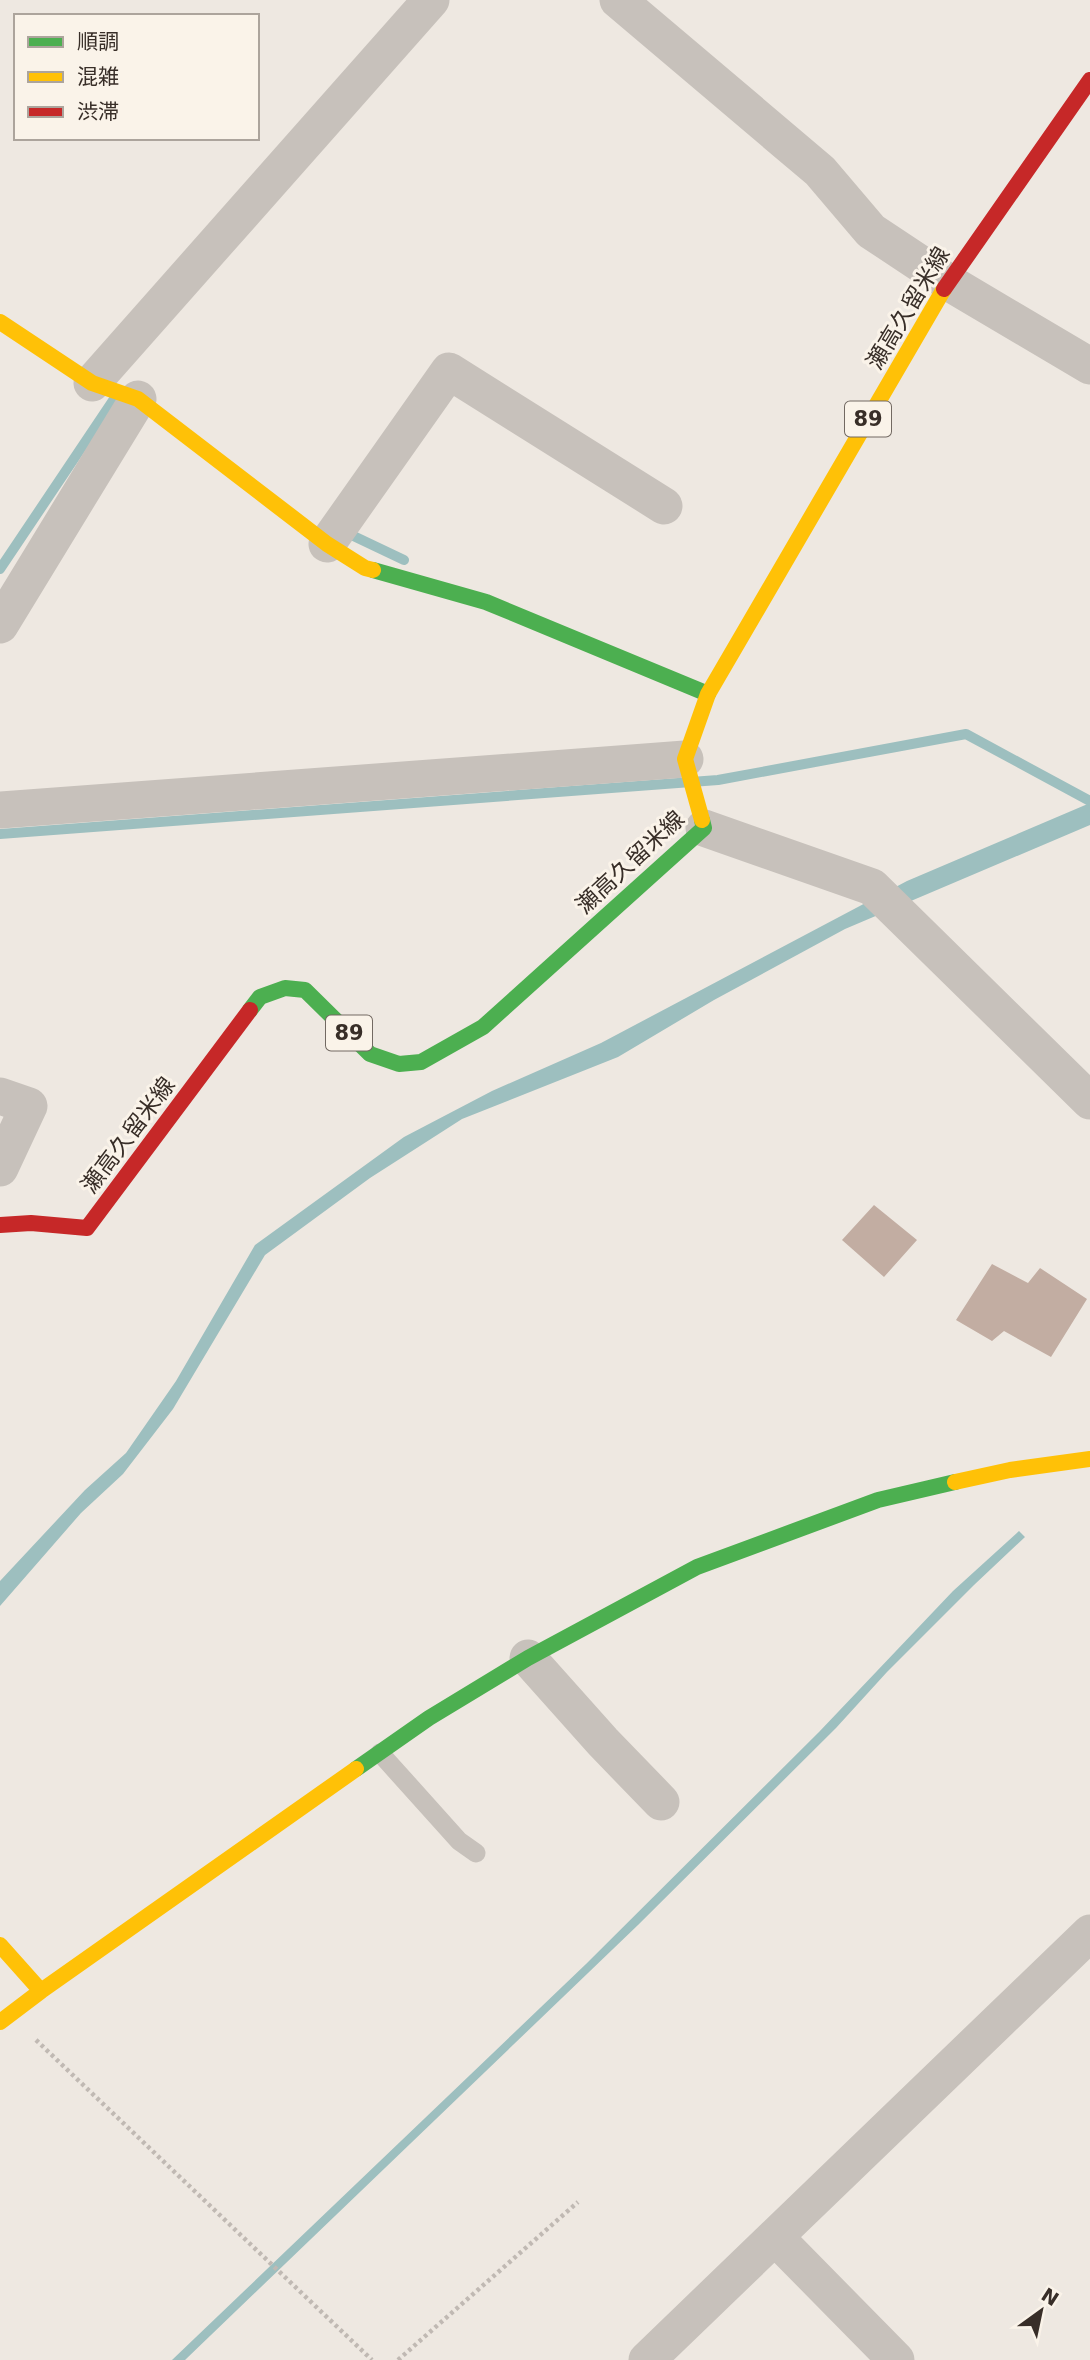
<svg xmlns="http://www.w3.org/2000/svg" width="1090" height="2360" viewBox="0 0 1090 2360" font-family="'DejaVu Sans','Noto Sans JP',sans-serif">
	<rect width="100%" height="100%" fill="#eee8e1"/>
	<path fill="#9dbfbf" d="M1090 803V825L845 929 714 1000 618 1057 462 1119 370 1178 265 1255 173 1409 123 1474 81 1513 0 1606V1581L85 1490 126 1453 176 1381 255 1245 404 1137 492 1091 601 1043 907 881Z
		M1019 1531 1025 1537 974 1585 887 1672 836 1728 638 1925 185 2360H172L586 1964 819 1732 953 1591Z"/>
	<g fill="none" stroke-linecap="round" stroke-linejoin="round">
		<path stroke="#9dbfbf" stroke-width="10" d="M343 531 404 560
			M0 569 114 399
			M0 834 718 780 966 734 1090 801"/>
	</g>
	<path fill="#c2ada2" d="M874 1205 917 1240 884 1277 842 1240Z
		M992 1264 1028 1283 1040 1268 1087 1299 1051 1357 1004 1331 992 1341 956 1320Z"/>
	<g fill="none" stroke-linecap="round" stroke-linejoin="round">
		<path stroke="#c0b9b3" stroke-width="4.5" stroke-dasharray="3.5 3.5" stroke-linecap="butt" d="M36 2040 372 2360
			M398 2360 578 2202"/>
		<path stroke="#c7c1bb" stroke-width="19" d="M380 1753 459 1841 476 1853"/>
		<path stroke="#c7c1bb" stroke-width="37" d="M618 0 820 171 871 231 948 282 1090 366
			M92 383 431 0
			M327 544 449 371 664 506
			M0 625 138 399
			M0 810 685 759
			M704 828 872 887 1090 1101
			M0 1096 29 1106 0 1168
			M528 1658 603 1742 661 1802
			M775 2237 896 2360
			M647 2360 1090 1933"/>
		<path stroke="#4caf50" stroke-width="16" d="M373 570 486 602 708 694
			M250 1010 260 997 285 988 305 990 370 1054 399 1064 421 1062 483 1027 704 828 702 820
			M356 1769 429 1718 528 1658 697 1567 878 1500 955 1482"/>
		<path stroke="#ffc107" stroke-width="16" d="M0 322 92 383 138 399 327 544 365 568 373 570
			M702 820 685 759 708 694 944 289
			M955 1482 1010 1470 1090 1459
			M0 1945 41 1991 0 2022
			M41 1991 356 1769"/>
		<path stroke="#c62828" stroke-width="16" d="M944 289 1090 80
			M0 1225 31 1223 87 1228 250 1010"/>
	</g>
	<g text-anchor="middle" stroke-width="6" stroke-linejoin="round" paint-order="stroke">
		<g fill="#faf3e9" stroke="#726962" stroke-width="2">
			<rect x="845" y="401.5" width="46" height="35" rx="5"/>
			<rect x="326" y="1015.5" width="46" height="35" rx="5"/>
		</g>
		<g font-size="21" font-weight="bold" fill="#382e28">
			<text x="868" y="426">89</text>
			<text x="349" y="1040">89</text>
		</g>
		<g font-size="23" fill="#382e28" stroke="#faf3e9">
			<text transform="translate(908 308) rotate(-59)" y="8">瀬高久留米線</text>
			<text transform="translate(630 862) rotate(-43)" y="8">瀬高久留米線</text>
			<text transform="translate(128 1135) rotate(-53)" y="8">瀬高久留米線</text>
		</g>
	</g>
	<rect x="14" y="14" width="245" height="126" fill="#faf3e9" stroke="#aca49c" stroke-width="2"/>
	<rect x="28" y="37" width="35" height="10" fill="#4caf50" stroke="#aca49c" stroke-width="2"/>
	<text x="77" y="49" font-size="21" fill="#382e28">順調</text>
	<rect x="28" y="72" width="35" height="10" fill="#ffc107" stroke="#aca49c" stroke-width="2"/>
	<text x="77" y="84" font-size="21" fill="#382e28">混雑</text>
	<rect x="28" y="107" width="35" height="10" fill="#c62828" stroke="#aca49c" stroke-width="2"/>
	<text x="77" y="119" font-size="21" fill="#382e28">渋滞</text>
	<g transform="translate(1041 2311) rotate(33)" stroke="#faf3e9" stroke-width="5" paint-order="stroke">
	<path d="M0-5L12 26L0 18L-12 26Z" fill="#382e28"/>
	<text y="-10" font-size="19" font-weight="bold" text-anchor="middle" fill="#382e28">N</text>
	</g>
</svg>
